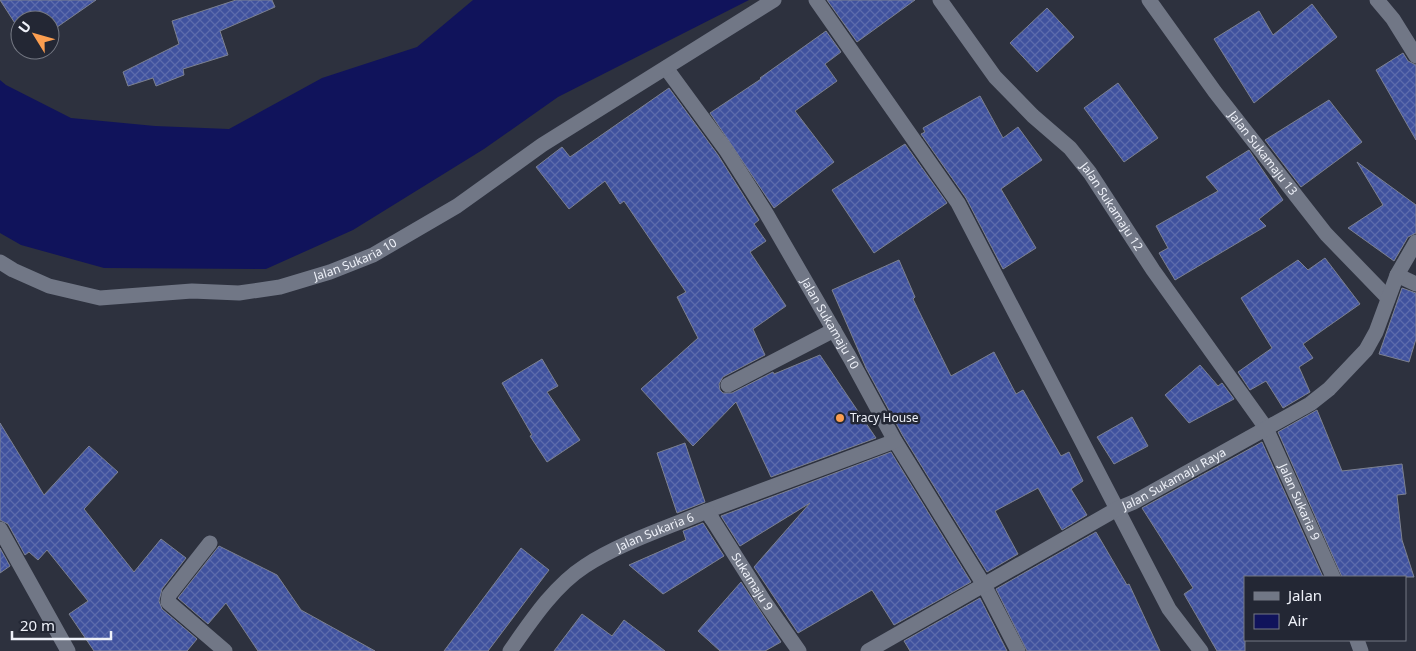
<svg xmlns="http://www.w3.org/2000/svg" width="1416" height="651" viewBox="0 0 1416 651" font-family="'Noto Sans',sans-serif">
	<defs>
		<pattern id="building-cross-hatch" width="8" height="8" patternUnits="userSpaceOnUse" patternTransform="scale(1.25)"><rect width="8" height="8" fill="#40529e"/><path d="M0 0l8 8M0 8l8-8" fill="none" stroke="#5c6bac"/></pattern>
	</defs>
	<rect width="100%" height="100%" fill="#2d313e"/>
	<path fill="#10135b" d="M473 0H749L558 97 484 149 353 230 266 269 104 268 21 245 0 233V80L6 85 71 118 155 126 229 129 322 78 417 47Z"/>
	<path fill="url(#building-cross-hatch)" stroke="#7c8191" d="M0 0H96L50 32V20H20V31Z
		M236 0H272L275 7 220 31 228 55 183 69 184 75 156 86 153 78 128 86 123 72 179 44 172 21Z
		M827 0H915L857 42Z
		M1312 4 1337 37 1254 103 1214 39 1259 11 1273 35Z
		M1047 8 1074 37 1037 72 1010 43Z
		M826 31 841 52 825 64 837 81 795 111 834 162 774 208 710 113 761 79 760 78Z
		M1403 53 1408 61 1416 65V140L1376 70Z
		M1118 83 1158 138 1124 162 1084 108Z
		M669 88 718 155 759 220 754 224 766 241 750 252 786 306 753 329 765 355 723 377 719 384 720 390 723 393H732L773 372 774 374 820 355 876 438 771 477 736 402 693 446 641 389 698 338 677 297 686 292 624 201 620 204 605 181 569 209 536 167 562 147 570 157Z
		M980 96 1003 138 1018 127 1042 160 1001 189 1036 248 1003 269 966 198 921 134 925 132 923 128Z
		M1329 100 1362 142 1301 187 1265 140Z
		M905 144 947 203 874 253 832 190Z
		M1249 150 1283 200 1259 219 1266 226 1175 280 1159 253 1168 248 1156 226 1218 191 1206 177Z
		M1357 162 1416 205V233L1408 237 1394 261 1348 228 1383 205Z
		M1325 258 1360 304 1303 344 1313 358 1299 367 1310 392 1283 408 1266 381 1250 390 1238 372 1272 348 1241 298 1298 260 1308 270Z
		M899 260 915 297 913 299 951 376 994 352 1016 394 1023 390 1061 456 1069 452 1083 481 1071 489 1087 515 1062 530 1038 488 995 511 1018 554 987 572 903 436 866 368 832 290Z
		M1402 288 1416 293V339L1409 362 1379 354Z
		M542 359 558 386 547 392 580 440 547 462 530 436 532 435 502 383Z
		M1200 365 1218 386 1222 383 1234 399 1189 423 1165 395Z
		M1317 410 1342 471 1402 464 1406 494 1397 495 1402 540 1414 577H1342L1278 432Z
		M1132 417 1148 446 1114 464 1097 437Z
		M0 423 44 495 89 446 118 472 84 509 134 572 161 539 186 558 162 589 159 601 162 609 197 639 187 651H94L69 614 88 601 47 550 38 560 29 552 25 555 8 524 0 520Z
		M1262 442 1323 577H1245V651H1217L1184 594 1193 588 1142 508Z
		M685 443 705 502 677 513 657 453Z
		M891 452 971 582 894 625 872 590 798 633 754 567 810 503 740 546 721 516Z
		M703 523 724 556 663 594 629 565 686 540 683 531Z
		M1096 532 1127 585 1129 584 1160 651H1027L996 589Z
		M219 546 277 575 301 610 375 651H258L226 603 208 624 178 598Z
		M0 548 10 566 0 573Z
		M521 548 549 570 488 651H444Z
		M741 582 781 642 765 651H720L698 631Z
		M980 598 1007 651H910L904 641Z
		M582 614 612 636 624 620 665 651H554Z"/>
	<g fill="none" stroke-linecap="round" stroke-linejoin="round">
		<g stroke="#717786" stroke-width="15">
			<path d="M816 0 958 203 1169 609 1201 651"/>
			<path id="s1" d="M940 0 995 77 1033 116 1070 148 1090 173 1153 270 1266 428 1333 577"/>
			<path id="s2" d="M1149 0 1215 92 1326 234 1388 298"/>
			<path d="M1377 0 1393 19 1416 56"/>
			<path id="s3" d="M666 68 726 150 766 213 850 358 895 441 984 585 1018 651"/>
			<path id="s4" d="M0 262 13 270 49 286 100 298 192 291 239 293 280 287 330 272 373 255 457 206 542 145 774 0"/>
			<path d="M1397 275 1416 284"/>
			<path d="M728 385 834 330"/>
			<path d="M712 519 707 511 895 441"/>
			<path d="M0 529 68 651"/>
			<path d="M210 543 169 595 168 602 225 651"/>
			<path d="M1357 640 1361 651"/>
			<path id="s5" d="M510 651C531 621 554 586 585 566 622 542 667 528 707 511L764 601 799 651"/>
			<path id="s6" d="M868 651 1117 509 1134 502 1310 404 1329 389 1366 350 1376 332 1397 275 1416 242"/>
		</g>
	</g>
	<circle fill="#fb9e50" stroke="#232734" stroke-width="2" cx="840" cy="418" r="5"/>
	<g text-anchor="middle" stroke-width="5" stroke-linejoin="round" paint-order="stroke">
		<g font-size="12" fill="#eef1f9" stroke="#232734">
			<text dy="4" stroke="none"><textPath href="#s2" startOffset="191">Jalan Sukamaju 13</textPath></text>
			<text dy="4" stroke="none"><textPath href="#s1" startOffset="270">Jalan Sukamaju 12</textPath></text>
			<text dy="4" stroke="none"><textPath href="#s4" startOffset="368">Jalan Sukaria 10</textPath></text>
			<text dy="4" stroke="none"><textPath href="#s3" startOffset="304">Jalan Sukamaju 10</textPath></text>
			<text dy="4" stroke="none"><textPath href="#s6" startOffset="351">Jalan Sukamaju Raya</textPath></text>
			<text dy="4" stroke="none"><textPath href="#s1" startOffset="621">Jalan Sukaria 9</textPath></text>
			<text dy="4" stroke="none"><textPath href="#s5" startOffset="192">Jalan Sukaria 6</textPath></text>
			<text dy="4" stroke="none"><textPath href="#s5" startOffset="332">Sukamaju 9</textPath></text>
		</g>
		<g font-size="12" fill="#eef1f9" stroke="#232734" text-anchor="start">
			<text x="850" y="422">Tracy House</text>
		</g>
	</g>
	<rect x="1244" y="576" width="162" height="65" fill="#232734" stroke="#747883"/>
	<rect x="1254" y="592" width="25" height="8" fill="#717786" stroke="#747883"/>
	<text x="1288" y="601" font-size="15" fill="#eef1f9">Jalan</text>
	<rect x="1254" y="614" width="25" height="15" fill="#10135b" stroke="#747883"/>
	<text x="1288" y="626" font-size="15" fill="#eef1f9">Air</text>
	<g transform="translate(35 35) rotate(307)"><circle r="24" fill="#232734" stroke="#747883"/>
	<path d="M0-4L9 19L0 12L-9 19Z" fill="#fb9e50"/>
	<text y="-8" font-size="14" font-weight="bold" text-anchor="middle" fill="#eef1f9">U</text>
	</g>
	<path d="M12 631v8h99v-8" fill="none" stroke="#eef1f9" stroke-width="2.5"/>
	<text x="20" y="631" font-size="15" fill="#eef1f9" stroke="#232734" stroke-width="4" paint-order="stroke">20 m</text>
</svg>
